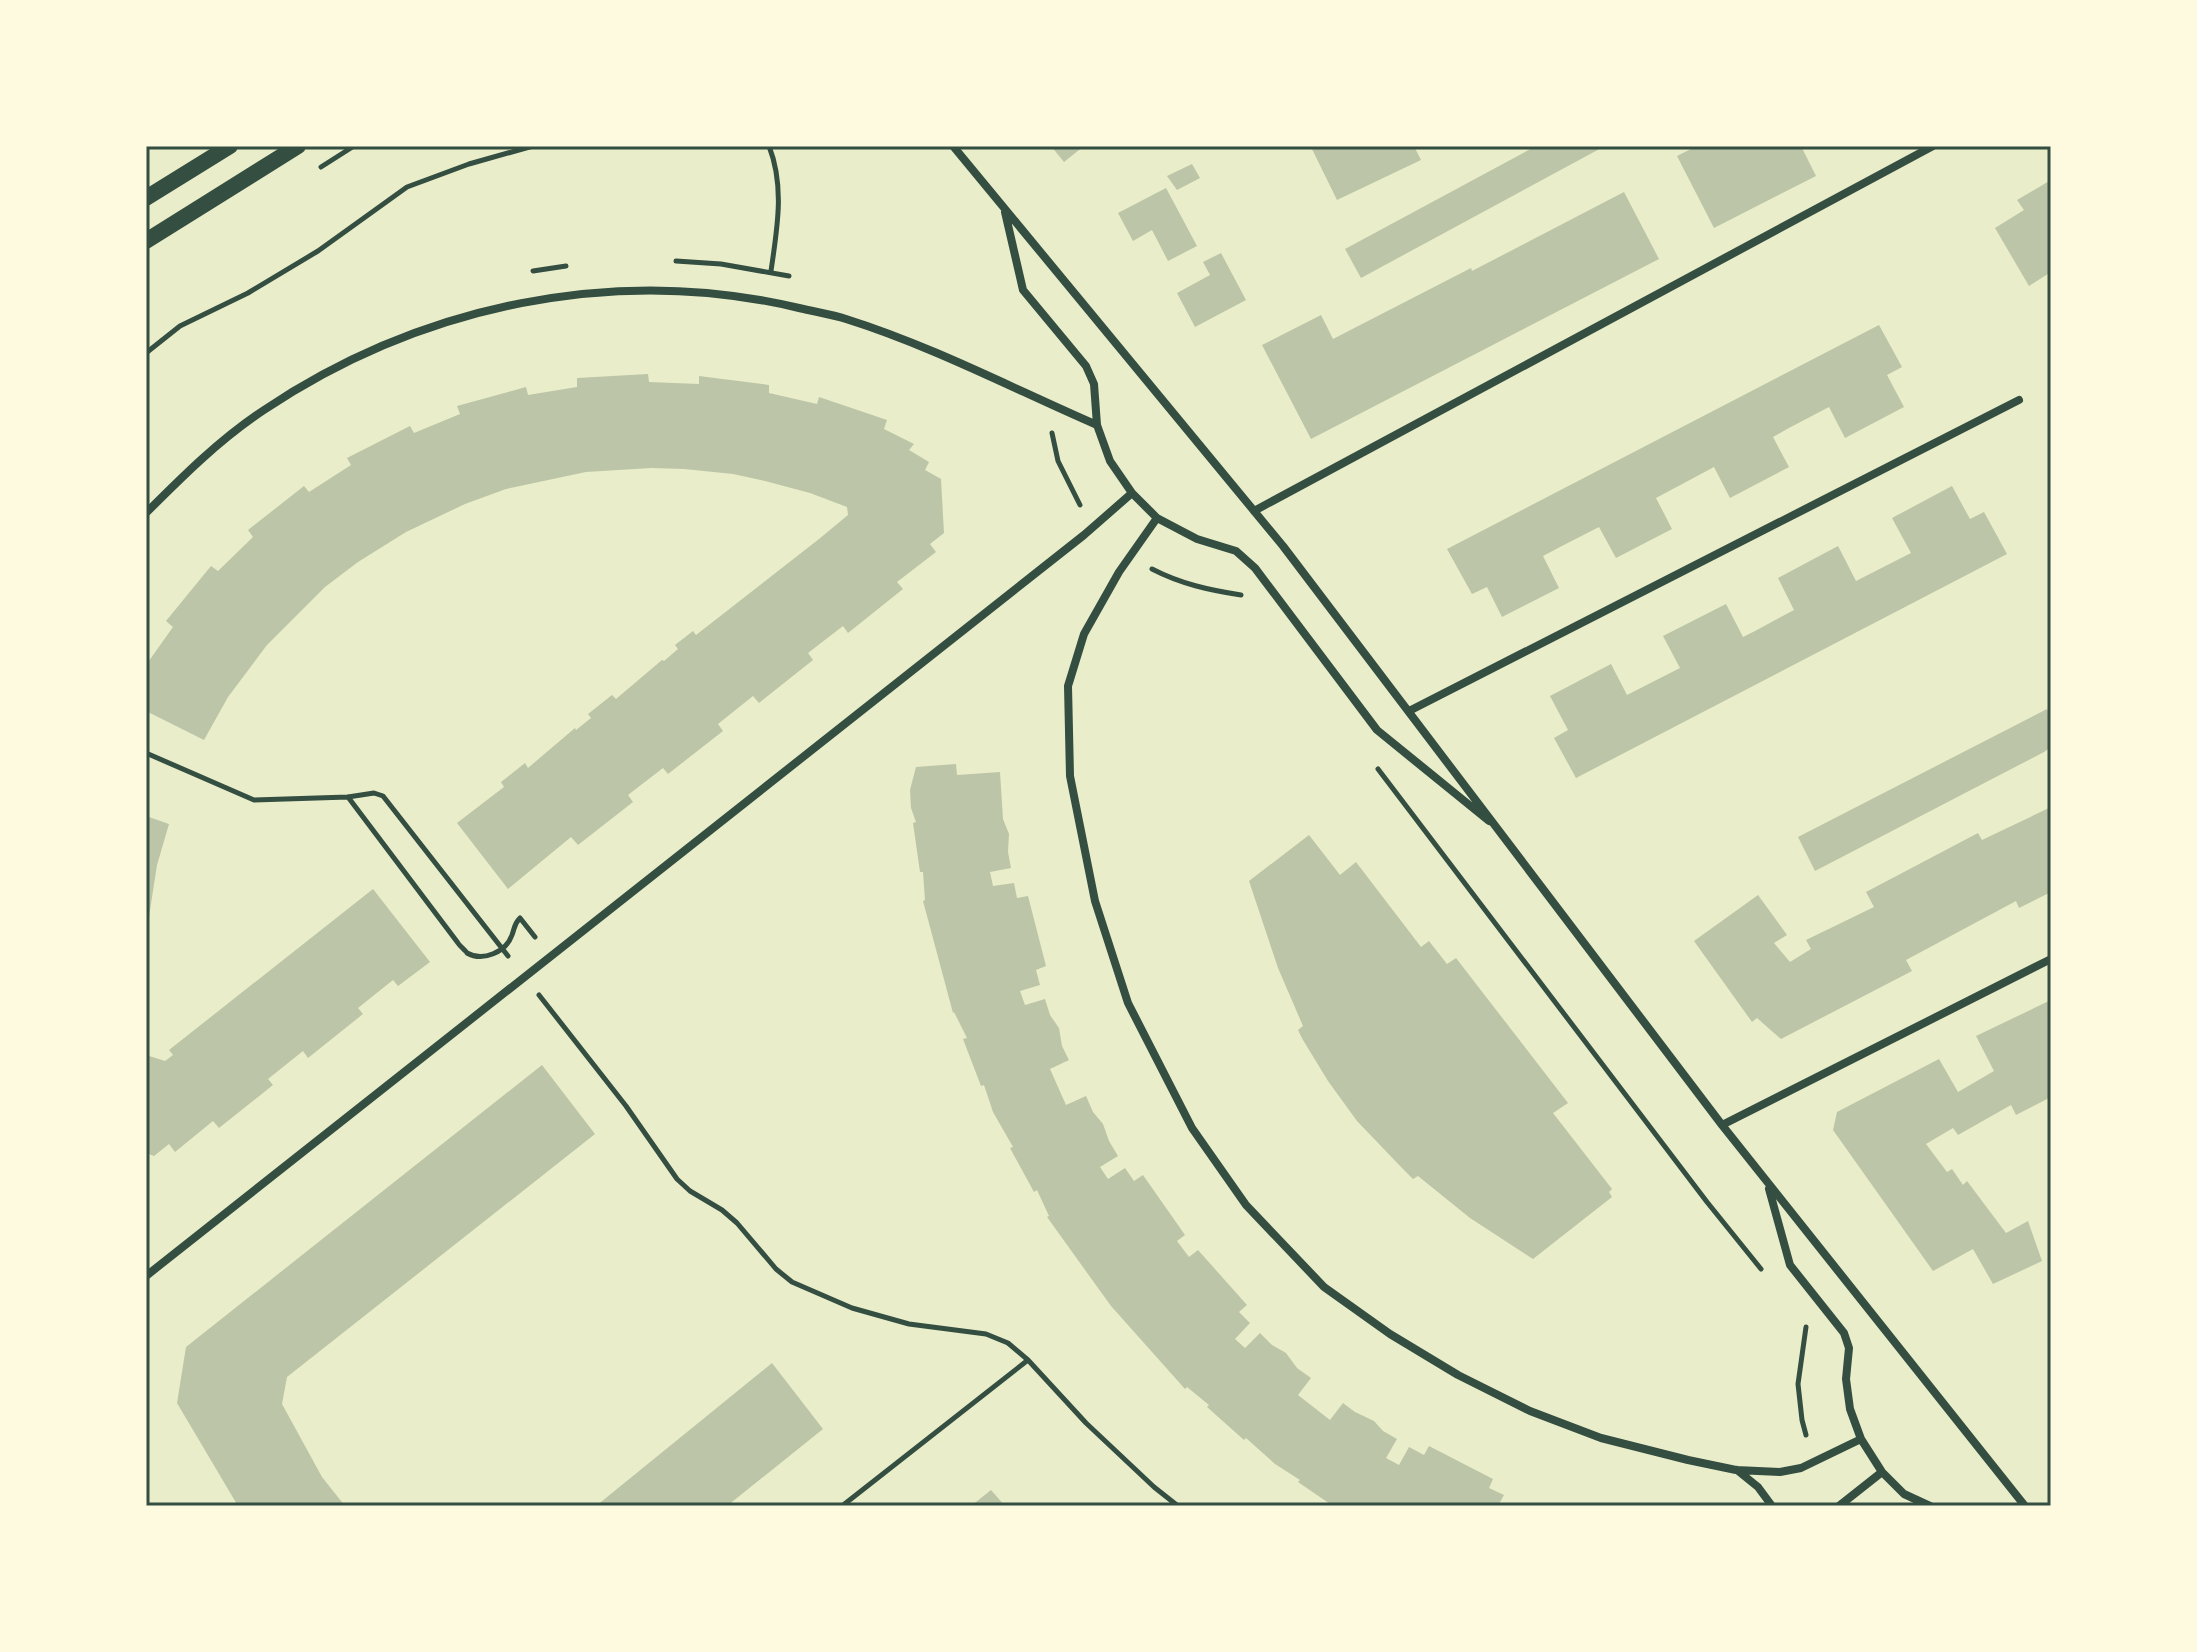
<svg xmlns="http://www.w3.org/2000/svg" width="2197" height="1652" viewBox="0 0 2197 1652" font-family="'Fira Sans',sans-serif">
	<rect width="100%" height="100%" fill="#e9edc9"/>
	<path fill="#bcc5a7" d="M1051 146H1084L1064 162Z
		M1319 146H1414L1421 160 1337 200 1312 149Z
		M1536 146H1605L1361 278 1345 249Z
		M1697 146H1801L1816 176 1714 228 1677 156Z
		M1192 164 1200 178 1177 190 1167 176Z
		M2051 180V272L2029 286 1995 228 2024 210 2017 200Z
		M1166 188 1197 246 1168 261 1152 230 1133 241 1118 213Z
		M1624 192 1659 259 1311 439 1262 345 1321 315 1333 339 1471 268 1472 271Z
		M1221 253 1246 300 1195 327 1177 293 1210 275 1203 262Z
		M1879 325 1902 367 1887 375 1904 407 1845 438 1829 407 1787 429 1773 437 1789 467 1730 498 1714 467 1656 498 1672 529 1616 558 1599 527 1560 547 1543 556 1559 588 1502 617 1487 587 1472 594 1447 549Z
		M648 374 649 382 699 384V376L769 385V393L817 404 819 397 887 420 884 429 914 444 909 450 929 462 925 470 941 479 944 533 930 544 936 552 897 582 903 589 848 633 843 626 808 653 813 660 759 703 753 696 718 724 723 731 668 774 663 768 628 795 633 802 578 845 571 837 508 889 457 823 504 787 501 782 525 763 528 768 575 728 576 730 591 718 588 714 612 695 616 699 662 660 664 661 678 649 675 645 693 631 696 635 819 539 848 515 847 507 810 493 765 481 733 474 684 469 651 468 586 472 506 489 465 504 406 532 358 562 325 587 267 645 228 697 204 740 146 711V665L173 627 166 621 211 566 218 571 253 537 248 530 304 486 309 492 351 465 347 458 410 426 414 433 460 414 457 406 526 387 528 395 577 387V378Z
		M1952 486 1970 519 1984 512 2007 554 1576 778 1554 738 1568 730 1550 696 1611 664 1627 695 1680 668 1663 636 1726 604 1743 637 1755 631 1794 610 1778 578 1838 546 1856 581 1911 553 1892 518Z
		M2047 709 2051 718V747L2044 752 1815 871 1798 837Z
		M956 764 957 775 1000 772 1003 819 1009 834 1008 852 1011 868 990 872 993 886 1014 883 1017 898 1028 896 1046 966 1036 970 1040 985 1020 991 1025 1005 1045 999 1050 1015 1059 1028 1062 1046 1069 1060 1050 1069 1066 1105 1086 1096 1093 1112 1103 1124 1109 1141 1118 1156 1100 1167 1108 1179 1125 1168 1134 1181 1143 1175 1185 1235 1177 1241 1189 1257 1198 1250 1247 1305 1239 1312 1250 1323 1235 1339 1245 1348 1260 1333 1272 1345 1286 1353 1297 1368 1311 1378 1298 1395 1330 1420 1343 1403 1355 1412 1374 1421 1383 1431 1397 1439 1386 1458 1399 1465 1409 1447 1424 1455 1429 1446 1493 1479 1489 1488 1504 1495 1498 1506H1333L1298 1482 1300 1480 1275 1464 1246 1438 1244 1440 1207 1407 1209 1405 1187 1387 1185 1389 1111 1306 1047 1217 1049 1216 1037 1190 1034 1192 1010 1148 1013 1147 993 1112 984 1085 981 1086 963 1039 967 1038 954 1012 953 1013 923 901 925 900 923 872H920L913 823 916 822 911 808 910 790 916 767Z
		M2051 807V892L2019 908 2016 901 1906 960 1912 971 1781 1039 1757 1018 1752 1022 1694 941 1758 895 1787 935 1774 943 1790 962 1811 949 1806 940 1874 907 1866 892 1978 833 1982 840Z
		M146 816 169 824 157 865 148 923H146Z
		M1309 835 1340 875 1356 862 1421 947 1429 941 1447 964 1456 958 1568 1103 1553 1113 1612 1189 1609 1192 1612 1197 1533 1259 1470 1218 1418 1176 1413 1179 1402 1168 1357 1121 1328 1081 1303 1040 1298 1030 1303 1026 1278 968 1249 881Z
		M373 889 430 962 398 986 393 980 358 1008 363 1014 308 1058 303 1051 268 1079 273 1085 219 1128 213 1121 175 1152 169 1144 154 1156 146 1153V1055L165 1061 173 1055 169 1050Z
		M2051 1000V1097L2016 1115 2011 1105 1958 1135 1953 1128 1926 1144 1947 1172 1952 1169 1963 1185 1967 1181 2006 1233 2028 1221 2042 1261 1993 1284 1973 1249 1933 1271 1833 1130 1837 1112 1939 1059 1958 1092 1994 1071 1976 1036Z
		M542 1065 595 1134 287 1377 282 1404 322 1477 345 1506H238L177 1403 186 1347Z
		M772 1363 823 1429 727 1506H596Z
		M991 1490 1005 1506H971Z"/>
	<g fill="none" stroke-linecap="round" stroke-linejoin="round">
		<path stroke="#344e41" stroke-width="5" d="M769 146C785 187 777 229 771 271
			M321 167 354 146
			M676 261 721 264 789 276
			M533 271 566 266
			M146 353 180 326 248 293 318 251 407 187 469 164 533 146
			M1052 433 1058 461 1080 505
			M1152 569C1181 584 1209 590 1241 595
			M146 753 254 800 348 797 374 793 383 796 508 956
			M1378 769 1707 1202 1761 1269
			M348 797 458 943C458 944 467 952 467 953 483 962 506 952 512 935 515 927 514 924 520 918L535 937
			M539 995 626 1106 677 1179 690 1191 722 1210 737 1223 776 1269 792 1282 852 1308 909 1324 986 1334 1008 1343 1028 1360 1086 1423 1154 1487 1178 1506
			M1806 1327 1798 1384 1802 1420 1806 1435
			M842 1506 1028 1360"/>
		<path stroke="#344e41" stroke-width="8" d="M953 146 1283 546 1722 1125 2025 1506
			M1005 212 1023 290 1086 366 1094 384 1097 425 1110 461 1132 493 1157 518 1197 539 1236 551 1255 568 1377 730 1489 821
			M1254 511 1933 146
			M146 513C183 476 220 439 264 410 421 305 615 264 799 308 815 312 831 314 846 319 932 346 1014 389 1097 425
			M1157 518 1119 572 1084 634 1068 686 1070 776 1095 901 1128 1003 1192 1128 1246 1205 1324 1287 1390 1334 1458 1375 1530 1411 1601 1438 1688 1460 1736 1470 1780 1472 1801 1468 1861 1439
			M1409 711 2019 400
			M1722 1125 2051 959
			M1769 1189 1790 1265 1844 1333 1849 1348 1846 1379 1850 1409 1861 1439 1882 1472 1904 1494 1930 1506
			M146 1276 1084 535 1132 493
			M1737 1470 1758 1487 1772 1506
			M1839 1506 1882 1472"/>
		<path stroke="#344e41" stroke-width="16" d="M146 198 230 146
			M146 241 298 146"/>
	</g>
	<rect width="2197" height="1652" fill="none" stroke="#fefae0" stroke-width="296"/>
	<rect x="148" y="148" width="1901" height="1356" fill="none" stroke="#344e41" stroke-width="3"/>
</svg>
